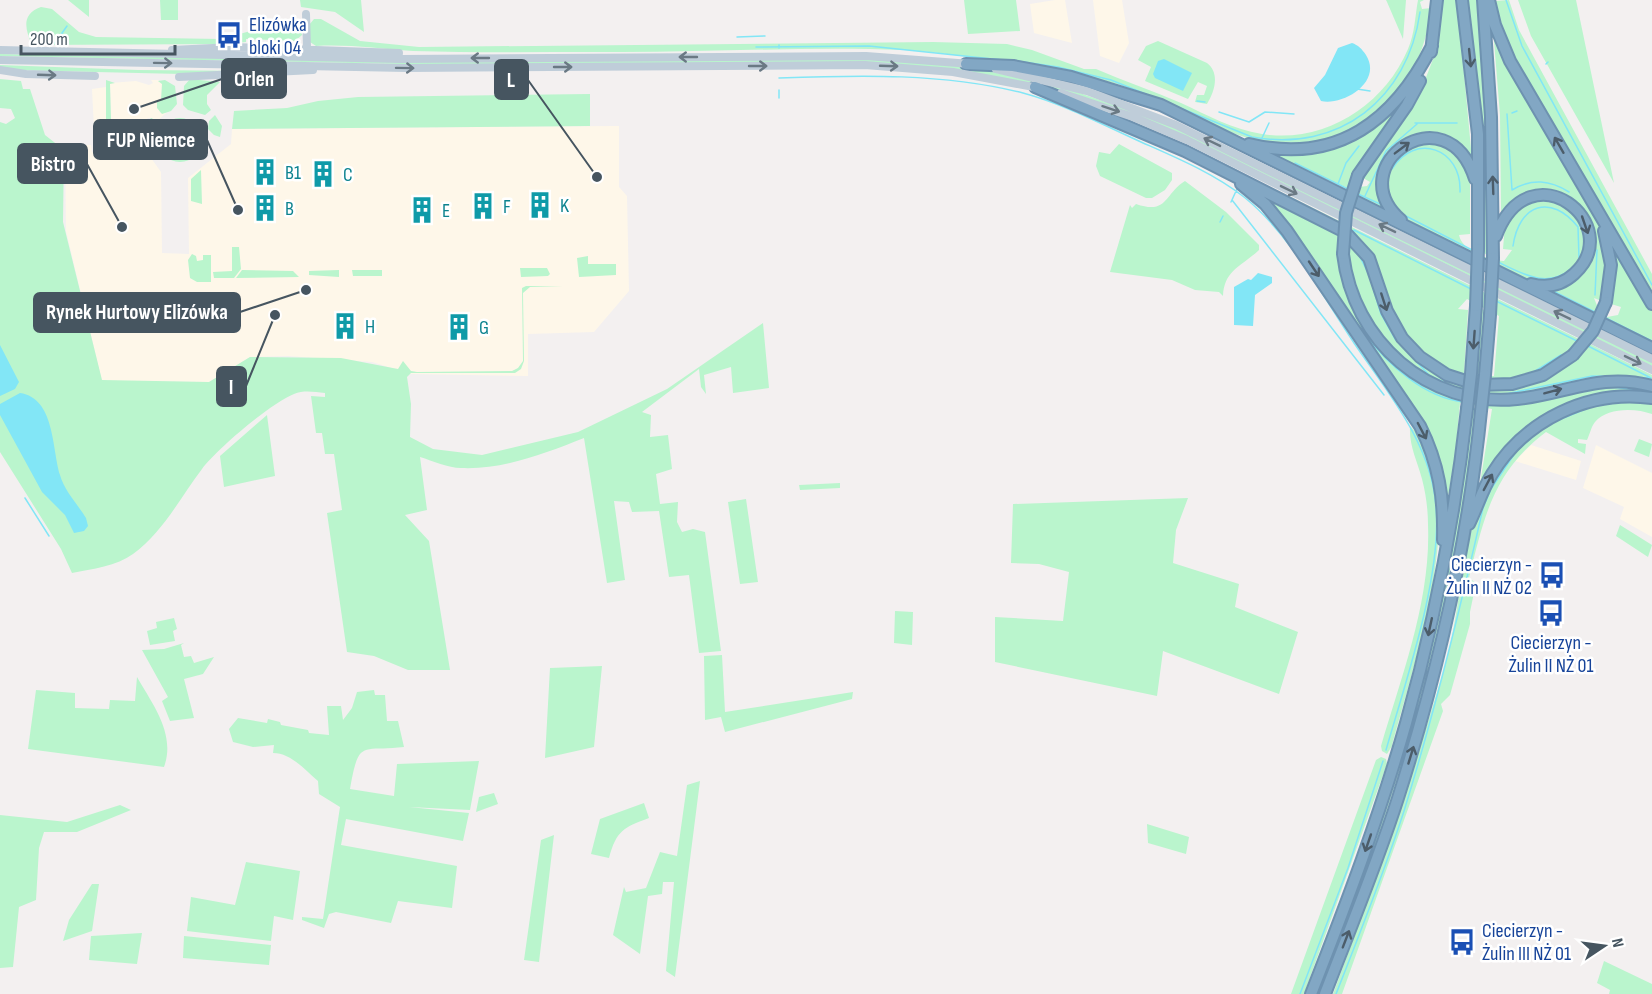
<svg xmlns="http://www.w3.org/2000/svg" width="1652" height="994" viewBox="0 0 1652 994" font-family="'Sofia Sans Condensed',sans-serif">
	<rect width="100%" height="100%" fill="#f3f0f0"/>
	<path fill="#fef7e9" d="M1055 0H1065L1072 43 1034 33 1030 4Z
		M1093 0H1122L1129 43 1119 63 1100 56Z
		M151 80H160H158L162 84 161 102 157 103 160 113H166L155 123 152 118H148L140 125 131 127 111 119 110 83 136 81 149 85 153 83Z
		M106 87V129H94L92 89Z
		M619 126V187L627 196 629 291 594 332 528 334V376L411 374 372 362 288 356 250 357 209 382 102 381 66 231 65 145H91L92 152 137 151 151 158 161 172 162 253 189 254 188 178 231 144 232 129Z
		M1531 445 1581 461 1576 480 1515 461Z
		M1596 445 1652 473V537L1620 519 1624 507 1583 488Z"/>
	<path fill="#baf5cd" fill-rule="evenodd" d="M68 0H89V17Z
		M160 0H178V20H161Z
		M300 0H361L364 32 335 12 301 7Z
		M964 0H1016L1020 31 968 34Z
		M1386 0H1406L1403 39 1387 2Z
		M1418 0H1424L1420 2 1422 9 1431 8C1425 70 1384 130 1319 143 1257 155 1208 120 1153 97 1111 79 1063 70 1018 64 980 59 942 52 904 50 803 46 701 53 601 52 538 52 475 53 413 51 380 49 348 44 316 46L310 42 309 25 314 19H321L360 41 419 47 933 42 1007 44 1032 50 1084 69H1096C1124 81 1153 91 1181 103 1207 115 1232 129 1262 134 1324 144 1384 106 1408 49 1415 33 1415 16 1418 0Z
		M1442 0H1456L1459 18 1472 160C1466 151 1459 142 1448 138 1426 128 1393 138 1384 162 1381 169 1383 178 1383 186 1383 196 1383 203 1389 213L1355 197 1359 187 1367 186 1370 182 1363 178 1370 167 1417 101 1435 54Z
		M1466 0H1478L1485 89 1487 255 1484 253C1485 168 1482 84 1466 0Z
		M1509 0 1519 30 1652 274V297L1512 56 1505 40 1495 1Z
		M1518 0H1576L1614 183 1531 36Z
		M41 7 52 9 79 32 96 37 221 39 295 19 302 24V35L295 41 246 39V42L228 44 32 45C25 29 21 14 41 7Z
		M1158 41 1207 63C1220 73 1215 91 1207 104L1195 102 1197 95H1204L1207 86 1198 82 1188 99 1145 81 1151 67 1138 60 1146 46Z
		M1494 41H1497L1600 225 1607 247 1604 302 1594 298 1598 308 1597 317 1548 292C1559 285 1572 285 1581 276 1627 227 1551 156 1501 213L1500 115Z
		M0 54 216 58 878 60 968 67 1006 75 1074 91 1163 122 1652 362V366L1252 168 1059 90 967 71 878 64 449 65 0 56Z
		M0 65 138 70 265 71 181 74 11 70 0 68Z
		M0 79 21 81 23 89H30L45 135 64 150 63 222 102 380 209 382 250 357 341 358 398 369 403 361 411 371 417 372 512 371 518 368 523 361 522 288 526 286H563L530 287 523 293 524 361 521 369 515 373H411L407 377 411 404 410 437 433 449 482 455 578 432 667 389 763 323 769 388 733 393 731 367 704 375 706 394 701 387 699 369 642 412 651 415 650 437 668 435 672 469 656 474 660 504 678 502 677 522 682 532 693 529 705 532 721 651 699 653 689 575 669 577 659 511 632 512 629 502 614 501 625 580 607 583 584 438C546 453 503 470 461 468 448 468 433 461 420 457L427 510 405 515 429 541 450 670H408L374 656 347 652 327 513 342 510 334 454H325L322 433H316L311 396 325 397V393C314 392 304 390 294 394 271 403 217 449 202 469 180 498 163 532 133 554 117 566 92 569 72 573L61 549 0 452V122L6 124 15 118 11 109 0 108Z
		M190 79 220 82 207 95V104L211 110 205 115 188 110 183 105 184 86Z
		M106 80 115 83 110 84 111 119 131 127 152 118 155 123 150 132 144 137H98L94 133V129L106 128Z
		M165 80 175 86 177 104 171 111 162 114 157 108V102L161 101 162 84 158 81Z
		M590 94V126L232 129 234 111 287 108 318 101 358 97Z
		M1404 100 1358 164 1348 188 1260 150C1336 152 1345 151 1404 100Z
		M1102 112 1187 146 1583 341C1566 362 1534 376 1508 380 1463 387 1420 363 1397 324 1378 292 1378 259 1351 231ZM1467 299 1499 316 1494 376 1464 375 1468 310 1458 309Z
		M215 115 222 126 220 137 214 135 208 129 209 121Z
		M158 140a22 22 0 1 1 44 0a22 22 0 1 1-44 0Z
		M1435 142 1457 153 1470 174V234L1459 235C1462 251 1489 260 1504 261L1512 250 1503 249 1505 224 1518 207 1542 198 1570 207C1575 214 1583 224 1584 232 1590 270 1556 288 1524 279L1402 217C1381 191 1380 165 1412 146 1418 142 1428 143 1435 142Z
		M1119 144 1172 173V180L1165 190 1152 198H1146L1100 176 1096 166 1099 152 1110 154Z
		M201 170 202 204 191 201V179Z
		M1185 181 1226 212 1259 245V250C1242 266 1224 270 1223 296L1219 292 1195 290 1172 280 1110 272 1130 205 1132 208 1136 204C1168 215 1164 194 1185 181Z
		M1250 186 1338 235 1339 246C1345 270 1350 298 1360 321 1384 375 1461 409 1517 403 1550 400 1583 385 1616 384 1627 383 1641 388 1652 389V395L1634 393 1545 417 1479 490 1492 409 1460 403 1455 457 1446 507 1437 457Z
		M1348 238 1361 251 1396 336 1466 385 1556 372 1590 344 1652 375V383L1621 377H1601L1518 396 1478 395 1430 379 1391 350 1358 300 1350 267Z
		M1611 242 1652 308V343L1606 320 1607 317 1618 315 1621 307 1611 304 1616 268Z
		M232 247H239L241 269 234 278H214L213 272 232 271Z
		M192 254 196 256 197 261 203 260V255H211V282H197L190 278 188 260Z
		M588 256V264H616V275L579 277 577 258Z
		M520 268H547L550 274 548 276 521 277Z
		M242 270 293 271 299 277 236 278Z
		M339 270V277L309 275V271Z
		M352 270H382V276H353Z
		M1482 309 1485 311 1479 374 1477 373Z
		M1652 400V414C1636 408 1607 407 1595 422 1591 427 1590 434 1587 440L1578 439V443L1586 444 1585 454 1546 432C1493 472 1484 517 1469 578L1476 583 1470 612V624L1450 695 1441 704 1443 711 1342 994H1333C1374 884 1413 775 1446 662 1465 594 1460 506 1511 452 1532 430 1564 410 1593 404 1611 400 1633 401 1652 400Z
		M1473 408H1477C1452 618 1397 798 1321 994H1317C1346 918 1376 842 1400 763 1435 647 1458 528 1473 408Z
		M267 415 275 476 224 487 220 456Z
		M1410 426C1476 488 1412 669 1392 746L1387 754 1382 751 1381 746C1402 675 1431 600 1428 525 1428 510 1426 494 1422 479 1417 460 1409 446 1410 426Z
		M1639 439 1652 444 1649 457 1634 451Z
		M840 483V488L800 490 799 485Z
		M1188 498 1176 530 1173 563 1239 584 1235 607 1298 632 1279 694 1163 651 1157 696 995 662V617L1063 621 1069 572 1039 564 1011 563 1013 504Z
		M746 499 758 582 740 584 728 502Z
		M1620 525 1652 545 1648 557 1616 536Z
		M895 611 913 612 912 645 894 643Z
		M174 618 177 629 173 631 175 641 150 645 147 631 157 628 156 622Z
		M184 643 181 645 184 657 191 656 194 663 214 657 203 674 184 679 194 718 170 721 162 701 168 697 142 650 164 649Z
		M722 655 725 712 853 692 852 699 725 732 721 717 705 720 704 656Z
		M602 666 594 747 545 758 550 668Z
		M137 677C153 705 176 734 164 767L28 749 36 690 75 693V708L109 709 110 700 135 701Z
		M374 690 375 695H385L387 721H398L404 747C361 752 359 738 350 789L394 796 397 764 479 761 470 810 409 807 469 813 463 841 346 819 341 845 457 866 452 908 398 901 391 923 336 912 329 914 324 928 302 920V917L323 919 340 807 319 794 318 781C305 770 291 753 273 753L274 745 253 747 233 742 229 729 238 718 267 723 268 719 280 722 281 725 308 730 309 733 329 735 327 706H341L343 720 352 708 357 692Z
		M1381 757 1386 759 1387 764 1304 994H1291L1376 760Z
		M700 781 675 977 666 971 674 882H663L662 894 648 896 640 954 613 935 624 887 626 892 646 888 660 852 677 856 687 785Z
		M494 793 498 804 476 812 479 797Z
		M644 803 649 818C624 827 616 831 609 858L591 854 600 819Z
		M120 805 131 810 77 832H44L39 848 36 900 19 907 13 967 0 968V815L67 822Z
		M1147 824 1189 837 1186 854 1148 843Z
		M554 835 539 962 524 960 541 840Z
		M246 862 300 871 293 920 274 916 271 941 187 931 191 897 235 905Z
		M92 884H99L92 931 63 941 69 920Z
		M142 933 137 964 89 960 91 936Z
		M184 936 271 945 269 965 183 958Z
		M1604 961 1652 984V994H1609L1610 990 1597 983Z"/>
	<path fill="#82e6f6" d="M1352 43C1358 45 1362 49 1366 55 1383 82 1343 106 1321 101L1314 88 1325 75 1338 48Z
		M1164 59 1192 73 1183 91 1155 78 1153 74 1158 61Z
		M1258 273 1272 277V283L1255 295 1253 326 1234 325V287L1248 279 1251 280Z
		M0 345 19 382 15 389 0 396Z
		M20 393C55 398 52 449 60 475 64 490 78 505 86 518L88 526 84 531 74 533 65 515 42 492 0 415V404Z"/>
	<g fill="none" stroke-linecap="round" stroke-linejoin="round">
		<path stroke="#82e6f6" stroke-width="1.5" d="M1506 0 1522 46 1652 285
			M737 37 765 36
			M55 43 67 26
			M756 47 869 46 1012 61
			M779 48V45
			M1017 61 1058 67 1111 80 1252 137C1339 153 1408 99 1420 12
			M1546 64 1548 62
			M779 78C860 75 944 73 1023 93 1064 104 1103 125 1141 142 1177 158 1213 173 1244 197 1291 235 1321 294 1354 343 1388 393 1431 443 1436 506 1442 577 1406 680 1386 750
			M1357 89 1370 91
			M779 90V98
			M1197 101 1205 102
			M1219 112 1249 122 1265 112 1294 114
			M1512 113 1517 111
			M1507 114 1512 190C1532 178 1550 180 1569 192
			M1415 123H1457
			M1262 138 1269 123
			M1295 163 1348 189
			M1392 169C1415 132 1462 148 1460 192
			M1338 184 1346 163 1359 146
			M1358 194 1380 204
			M1365 196 1386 151 1417 124
			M1232 200 1384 395
			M1231 202 1237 189
			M1404 215 1474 251
			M1220 222 1223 216
			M1354 230 1471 289
			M1353 231 1369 251
			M1513 246C1519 204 1551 193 1578 227L1579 258
			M1359 255 1369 275 1381 314 1395 339 1430 376 1457 388
			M1498 262C1523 274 1549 290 1573 267
			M1555 292 1597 313
			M1595 295 1597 250
			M1494 300 1579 342
			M1604 317 1652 341
			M1365 334C1388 365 1425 398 1464 402
			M1532 373 1561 355
			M1613 387 1645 391
			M1506 394 1592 376 1651 378 1586 345
			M1486 405H1516L1535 402
			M1556 421 1588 408
			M1538 432 1547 426
			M1518 450 1532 437
			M25 498 49 536
			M1300 994 1348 868 1383 761
			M1336 994C1360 933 1384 873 1404 811 1435 711 1460 610 1483 508L1491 489 1515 453"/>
		<defs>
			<path id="motorway" d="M1462 0 1478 134V249
				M1483 0 1491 117 1493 258
				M1489 0 1495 25 1510 61 1652 304
				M1431 52 1437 0
				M966 64 1013 66 1071 77 1161 105 1652 348
				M1035 87 1185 151 1345 232 1369 258 1387 311 1402 338 1420 357 1447 375 1478 385 1512 384 1543 375 1573 355
				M1249 144C1337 165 1394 121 1432 46
				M1358 175 1407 105 1420 81
				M1241 184 1265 204 1287 231 1420 426C1439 464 1444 498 1443 540
				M1401 220C1339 166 1447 90 1475 179
				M1604 231 1611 265 1606 302
				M1496 236C1530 146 1628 225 1574 274 1562 285 1547 288 1531 284
				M1343 254C1353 341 1428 408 1517 399 1566 394 1601 372 1652 386
				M1471 374 1476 306
				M1485 375 1490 315
				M1469 524C1477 508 1482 490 1492 474 1525 420 1589 389 1652 398
				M1311 994C1346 905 1380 815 1406 723 1435 620 1455 515 1467 409
				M1325 994C1350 929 1377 864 1398 798 1438 672 1468 542 1481 411"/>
		</defs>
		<use href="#motorway" stroke="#6e92b0" stroke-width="14"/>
		<path stroke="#bfcdd9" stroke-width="8" d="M306 14 307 48
			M0 50 401 59 866 56 971 64
			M172 50 233 47 399 53
			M0 60 406 68 865 65 953 72 1039 88
			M996 69 1087 91 1176 125 1652 359
			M0 70 26 74 95 76
			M179 77 313 70
			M1061 93 1133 117 1187 140 1652 370"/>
		<use href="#motorway" stroke="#82a7c4" stroke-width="10"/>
		<defs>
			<path id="motorway-bridge" d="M1343 254 1346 213 1358 175
				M1476 306 1478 249
				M1490 315 1493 258
				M1573 355 1593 331 1606 302
				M1467 409 1471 374
				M1481 411 1485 375"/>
		</defs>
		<use href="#motorway-bridge" stroke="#6e92b0" stroke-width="14" stroke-linecap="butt"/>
		<use href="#motorway-bridge" stroke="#82a7c4" stroke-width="10"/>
	</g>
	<defs><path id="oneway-shaft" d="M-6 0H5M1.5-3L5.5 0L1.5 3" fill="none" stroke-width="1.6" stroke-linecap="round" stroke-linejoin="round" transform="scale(1.5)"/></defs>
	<g stroke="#6a7984">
		<use href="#oneway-shaft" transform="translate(688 57) rotate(180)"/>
		<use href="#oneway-shaft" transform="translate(480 58) rotate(180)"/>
		<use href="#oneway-shaft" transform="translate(163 63) rotate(1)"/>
		<use href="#oneway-shaft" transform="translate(758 66)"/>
		<use href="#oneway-shaft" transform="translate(889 66) rotate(2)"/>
		<use href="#oneway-shaft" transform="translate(563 67)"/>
		<use href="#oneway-shaft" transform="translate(405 68) rotate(1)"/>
		<use href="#oneway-shaft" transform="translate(47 75) rotate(2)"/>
		<use href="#oneway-shaft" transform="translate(1111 109) rotate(18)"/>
		<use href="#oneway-shaft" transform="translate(1212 142) rotate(-154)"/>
		<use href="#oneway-shaft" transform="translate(1289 190) rotate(26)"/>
		<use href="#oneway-shaft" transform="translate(1387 228) rotate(-154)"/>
		<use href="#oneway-shaft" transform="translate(1562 315) rotate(-154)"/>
		<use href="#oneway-shaft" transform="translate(1633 360) rotate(26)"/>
	</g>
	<g stroke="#4c5d6a">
		<use href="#oneway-shaft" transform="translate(1470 58) rotate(84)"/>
		<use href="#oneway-shaft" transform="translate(1559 145) rotate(-120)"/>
		<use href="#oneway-shaft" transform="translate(1402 148) rotate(-37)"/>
		<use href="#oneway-shaft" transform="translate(1493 185) rotate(-92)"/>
		<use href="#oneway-shaft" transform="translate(1585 225) rotate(71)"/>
		<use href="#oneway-shaft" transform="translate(1314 269) rotate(56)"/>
		<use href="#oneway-shaft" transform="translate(1384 302) rotate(72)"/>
		<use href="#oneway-shaft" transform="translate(1474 340) rotate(94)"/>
		<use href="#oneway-shaft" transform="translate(1553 391) rotate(-15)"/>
		<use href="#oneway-shaft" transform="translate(1422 431) rotate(62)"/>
		<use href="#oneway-shaft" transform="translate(1488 482) rotate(-62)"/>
		<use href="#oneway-shaft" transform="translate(1430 627) rotate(102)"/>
		<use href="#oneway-shaft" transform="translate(1411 755) rotate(-73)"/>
		<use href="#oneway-shaft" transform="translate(1368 843) rotate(109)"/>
		<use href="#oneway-shaft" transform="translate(1346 939) rotate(-69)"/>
	</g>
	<defs>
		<symbol id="bus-bare" viewBox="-9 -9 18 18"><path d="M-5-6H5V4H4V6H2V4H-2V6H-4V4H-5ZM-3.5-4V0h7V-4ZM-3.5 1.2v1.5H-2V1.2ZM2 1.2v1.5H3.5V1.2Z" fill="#1a4fb4" stroke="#fff" stroke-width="2.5" paint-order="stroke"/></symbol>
		<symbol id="building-bare" viewBox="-9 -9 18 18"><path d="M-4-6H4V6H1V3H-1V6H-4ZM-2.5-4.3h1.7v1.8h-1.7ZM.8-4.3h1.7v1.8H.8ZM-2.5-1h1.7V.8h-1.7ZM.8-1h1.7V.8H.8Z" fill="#0f9aa8" stroke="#fff" stroke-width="2.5" paint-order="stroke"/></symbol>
	</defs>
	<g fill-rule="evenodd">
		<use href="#bus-bare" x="210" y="16" width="38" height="38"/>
		<use href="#building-bare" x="246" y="153" width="38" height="38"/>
		<use href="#building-bare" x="304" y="155" width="38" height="38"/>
		<use href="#building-bare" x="521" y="186" width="38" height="38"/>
		<use href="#building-bare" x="464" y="187" width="38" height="38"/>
		<use href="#building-bare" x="246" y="189" width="38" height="38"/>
		<use href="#building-bare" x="403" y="191" width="38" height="38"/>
		<use href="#building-bare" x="326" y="307" width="38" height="38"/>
		<use href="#building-bare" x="440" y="308" width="38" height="38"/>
		<use href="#bus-bare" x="1533" y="556" width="38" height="38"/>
		<use href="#bus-bare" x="1532" y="594" width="38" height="38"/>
		<use href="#bus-bare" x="1443" y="923" width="38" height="38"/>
	</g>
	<g text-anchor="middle" stroke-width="5" stroke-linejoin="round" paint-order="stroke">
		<g font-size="20" fill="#164399" stroke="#fff" text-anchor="start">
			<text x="249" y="31">Elizówka<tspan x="249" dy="23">bloki 04</tspan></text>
			<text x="1532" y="571" text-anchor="end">Ciecierzyn -<tspan x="1532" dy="23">Żulin II NŻ 02</tspan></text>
			<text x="1551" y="649" text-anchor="middle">Ciecierzyn -<tspan x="1551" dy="23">Żulin II NŻ 01</tspan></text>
			<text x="1482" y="937">Ciecierzyn -<tspan x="1482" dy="23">Żulin III NŻ 01</tspan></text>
		</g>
		<g font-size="20" fill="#0d838f" stroke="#fff" text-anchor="start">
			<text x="285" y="179">B1</text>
			<text x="343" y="181">C</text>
			<text x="560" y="212">K</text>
			<text x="503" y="213">F</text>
			<text x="285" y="215">B</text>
			<text x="442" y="217">E</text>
			<text x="365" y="333">H</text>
			<text x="479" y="334">G</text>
		</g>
	</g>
	<path fill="none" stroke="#465560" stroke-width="2" d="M134 109L222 79M597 177L528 80M238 210L207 140M122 227L87 164M306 290L240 312M275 315L246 386"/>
	<g fill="#465560" stroke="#fff" stroke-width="2">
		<circle cx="134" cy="109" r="6"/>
		<circle cx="597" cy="177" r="6"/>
		<circle cx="238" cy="210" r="6"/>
		<circle cx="122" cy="227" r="6"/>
		<circle cx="306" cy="290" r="6"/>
		<circle cx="275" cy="315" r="6"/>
	</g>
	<g fill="#465560" stroke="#465560" stroke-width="2">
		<rect x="222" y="59" width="64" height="39" rx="6"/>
		<rect x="495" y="60" width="33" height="39" rx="6"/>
		<rect x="94" y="120" width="113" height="39" rx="6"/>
		<rect x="18" y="144" width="69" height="39" rx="6"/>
		<rect x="34" y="293" width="206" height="39" rx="6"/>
		<rect x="217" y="367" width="29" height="39" rx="6"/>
	</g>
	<g font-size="21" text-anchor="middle" font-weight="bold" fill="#fff">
		<text x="254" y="86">Orlen</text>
		<text x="511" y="87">L</text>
		<text x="151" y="147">FUP Niemce</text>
		<text x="53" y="171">Bistro</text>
		<text x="137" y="319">Rynek Hurtowy Elizówka</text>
		<text x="231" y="394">I</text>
	</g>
	<g transform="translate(1604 946) rotate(77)" stroke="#ffffff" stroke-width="4.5" paint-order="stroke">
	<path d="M0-4.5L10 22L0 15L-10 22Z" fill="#465560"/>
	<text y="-9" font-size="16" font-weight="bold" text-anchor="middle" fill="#465560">N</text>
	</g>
	<path d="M21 45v9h154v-9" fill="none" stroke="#465560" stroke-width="3"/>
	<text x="30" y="45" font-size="18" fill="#465560" stroke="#ffffff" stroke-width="4.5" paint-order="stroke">200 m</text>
</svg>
